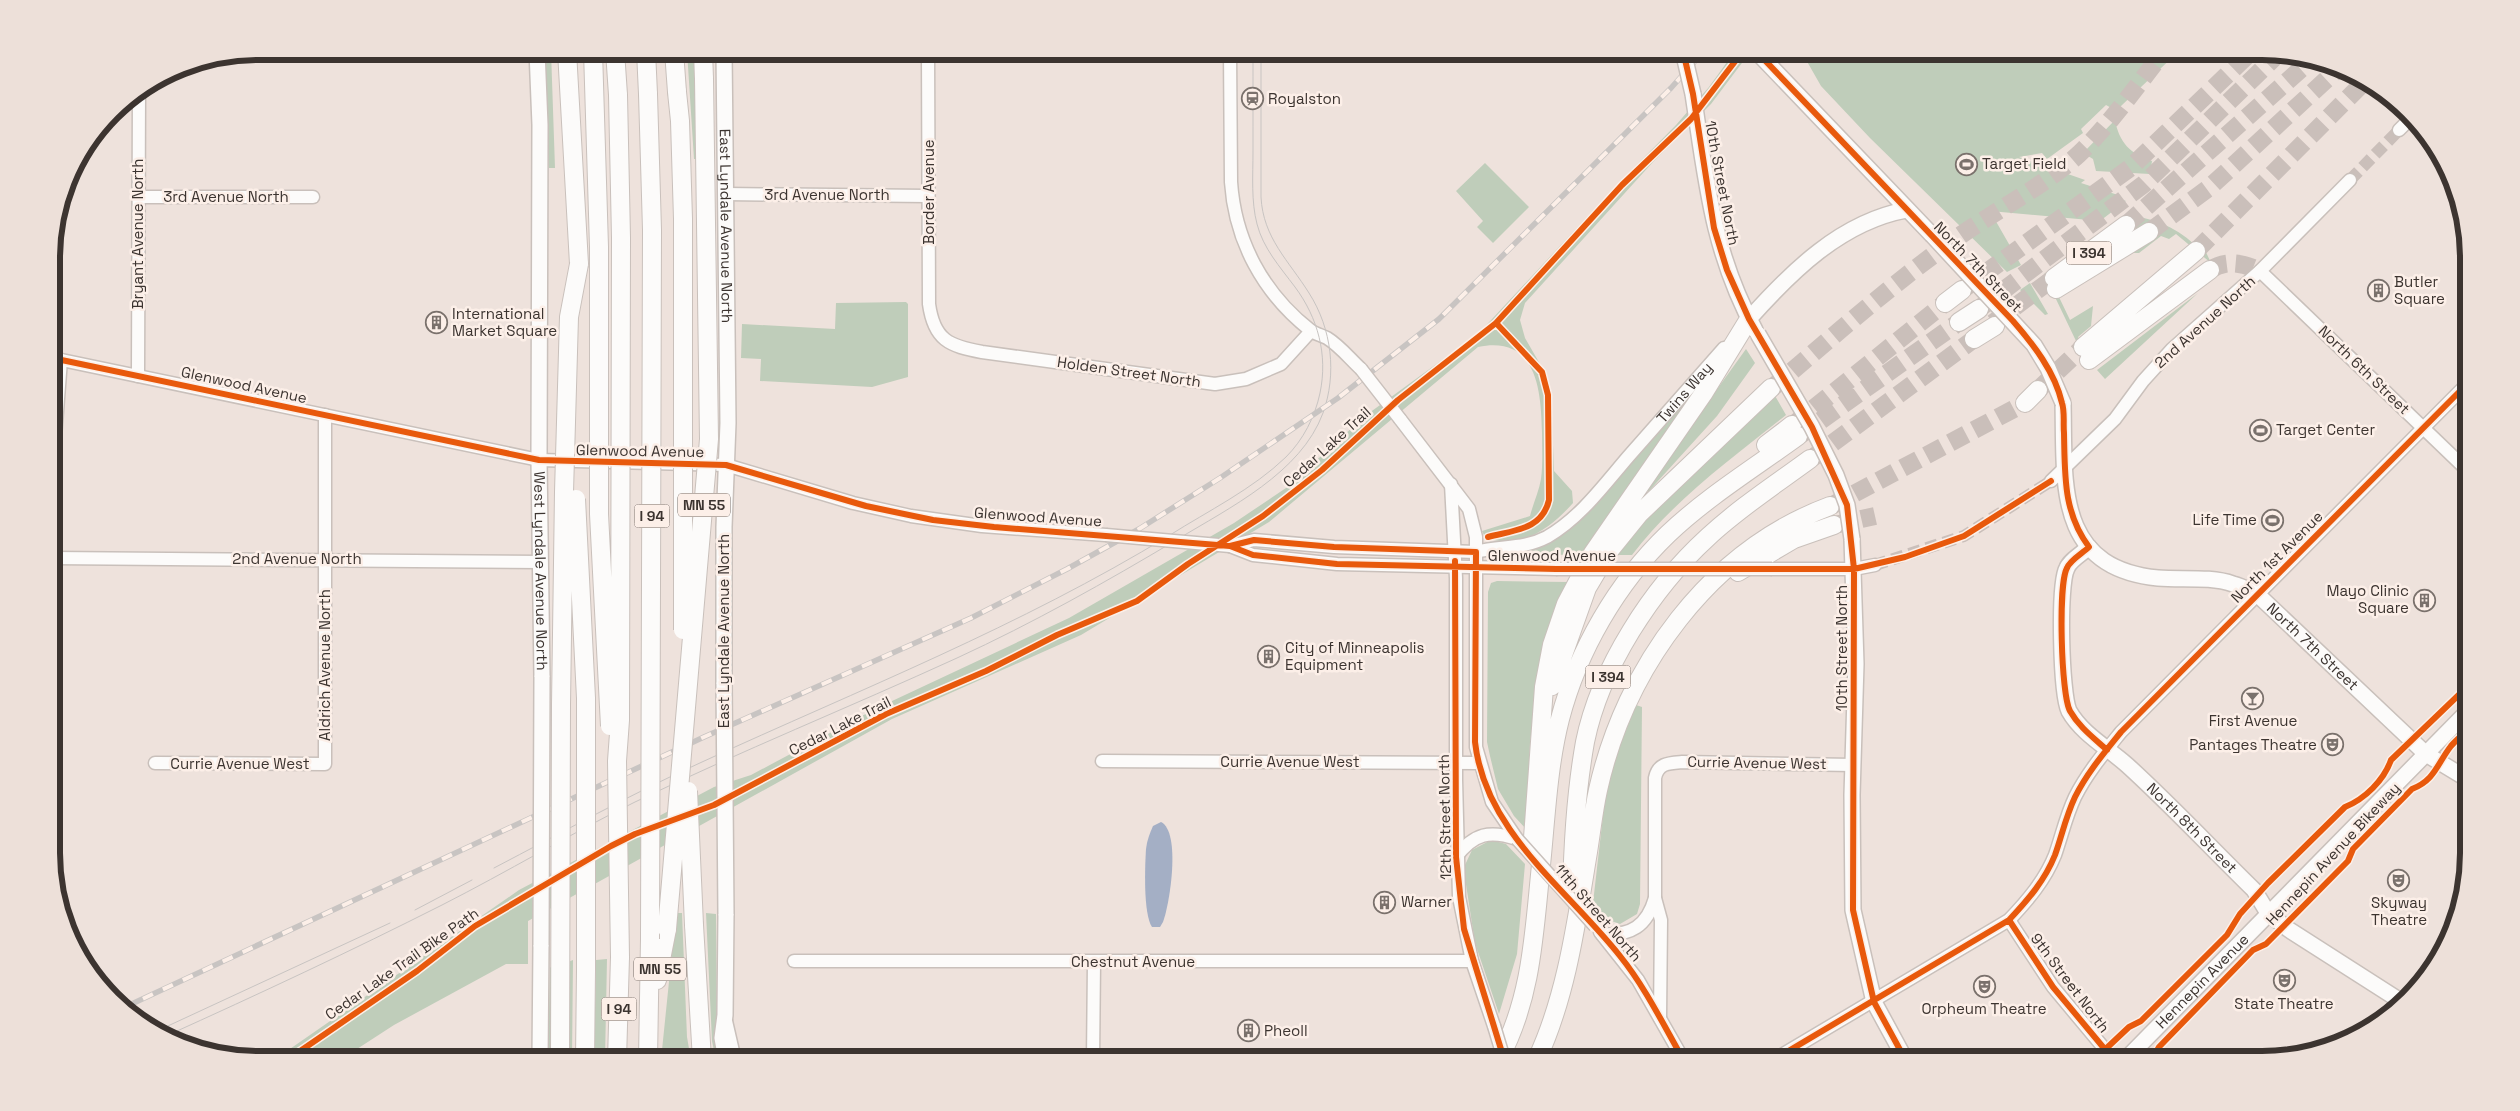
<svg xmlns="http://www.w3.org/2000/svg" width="2520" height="1111" viewBox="0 0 2520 1111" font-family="'Space Grotesk',sans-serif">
	<rect width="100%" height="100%" fill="#eee2dc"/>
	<path fill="#bfcdba" d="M545 51H551L555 168H549Z
		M687 51H695L699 159H694Z
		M1735 51H1751L1711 104 1653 162 1525 303 1520 320 1525 338 1540 364 1551 394 1554 471 1572 491 1573 503C1558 520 1537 538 1514 541 1506 543 1495 540 1486 539L1482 531 1530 516C1533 504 1539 491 1541 479 1543 464 1542 448 1542 432 1541 390 1537 335 1478 347L1269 522 1081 635 892 719 528 921V964H506L394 1025 340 1060H274L519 890 714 787 751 775 875 709 1069 618 1234 523 1286 488 1365 416 1479 333 1614 188 1676 125 1709 87Z
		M1801 51H2179L2121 106 2115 110 2106 105 2081 129 2083 133 2047 159 2042 153 2019 157 2085 180 2081 183 2121 196 2118 198 2126 201 2100 221 1990 211 2021 265 2007 272 1870 138 1821 86Z
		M2115 120C2119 142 2130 154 2152 161L2150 174 2096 171 2093 159 2083 153Z
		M1485 163 1529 207 1493 243 1477 227 1483 221 1456 191Z
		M2133 216C2160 220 2183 231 2201 251L2205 250 2211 263 2176 234 2169 239 2161 236 2139 253H2131L2156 235 2117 222Z
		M2047 272 2070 320 2093 306 2091 326 2078 337 2094 369 2087 364 2044 274Z
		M2030 283 2048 314 2045 315 2020 290Z
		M2198 293 2105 379 2097 370Z
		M906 302 908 304V377L872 387 760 381 761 359 741 358 742 324 835 329 836 303Z
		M1746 349 1755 363 1717 416 1648 492 1646 488Z
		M1774 394 1786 415C1731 459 1675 499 1632 555H1613L1633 530Z
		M1689 396 1692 398 1585 554 1520 556 1549 544 1576 524Z
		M1497 581 1569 582 1538 676 1530 743 1527 830 1514 816 1498 789 1490 756 1487 742 1488 592 1491 583Z
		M1636 705 1642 707 1640 904 1637 914 1620 924 1606 919 1593 903 1605 798 1616 755Z
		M1491 840 1506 844 1525 864 1517 954 1499 1014 1475 943 1465 878V865L1472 850Z
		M676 913H682L687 1037 691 1060H661Z
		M706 913 716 914 717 1028 721 1060H716L712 1041Z
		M607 959 605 1060H594L596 960Z
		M573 960 572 1060H568V962Z
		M550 967 554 970 553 1060H548Z"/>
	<path fill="#a4afc5" d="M1161 822C1181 832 1170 903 1163 922L1160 927H1152C1143 914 1145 865 1146 849 1147 840 1150 833 1153 826Z"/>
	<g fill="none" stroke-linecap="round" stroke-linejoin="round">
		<path stroke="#cabfba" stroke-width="12" stroke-dasharray="12 6" stroke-linecap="butt" d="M2350 180 2399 130
			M1875 565 1964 536 2051 481"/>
		<path stroke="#cabfba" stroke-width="18" stroke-dasharray="18 9" stroke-linecap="butt" d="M2126 225 2310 61
			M2149 232 2210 187 2340 67
			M2196 251 2365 81
			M2210 270C2226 259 2244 263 2260 271
			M1962 290 2130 168 2252 51
			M1980 308 2144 184 2278 54
			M1993 323 2051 280
			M1772 388C1834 336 1895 281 1961 235 2000 208 2044 186 2079 154 2111 123 2137 86 2164 51
			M2038 390 2083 347
			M1793 425 1945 303
			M1799 436 1959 322
			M1811 459 1974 339
			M1831 506 2025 403
			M1835 525 1875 516"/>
		<defs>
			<g id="minor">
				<path d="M928 51 929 304C934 340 949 346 982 352L1215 384 1246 379 1281 364 1311 331"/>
				<path d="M1230 51 1231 182C1235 241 1263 293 1310 330 1315 334 1321 335 1327 338 1340 346 1350 359 1361 369"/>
				<path d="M2399 130 2411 118"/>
				<path d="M726 194 928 196"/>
				<path d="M139 197H313"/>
				<path d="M2260 271 2468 471"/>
				<path d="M52 358 539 460 726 465 853 503 911 516 982 526 1106 535"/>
				<path d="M138 376 139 92"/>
				<path d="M1400 419 1469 509 1476 537V747L1492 802 1517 839"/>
				<path d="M52 476 61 360"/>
				<path d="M2051 481 2115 419 2143 381 2172 349 2260 271 2350 180"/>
				<path d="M1451 484 1456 578V780L1459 897 1472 961 1494 1026"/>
				<path id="s1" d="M1230 546 1254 540 1334 547 1476 552C1501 545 1522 550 1547 537 1580 518 1604 485 1628 457 1660 421 1692 384 1724 348"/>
				<path d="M1230 546 1253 555 1337 564 1556 569"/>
				<path d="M52 558 541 562"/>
				<path d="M1772 569H1854L1875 565"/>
				<path d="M1102 761 1479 763"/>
				<path d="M155 763 325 764V415"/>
				<path d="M1456 857C1474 833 1490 830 1517 839"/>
				<path d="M1655 898 1661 920 1660 1018"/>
				<path d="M2009 920 2053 987 2113 1059"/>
				<path d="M1600 932 1638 980 1683 1059"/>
				<path d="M1602 934C1631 936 1647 926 1655 898V778C1658 763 1669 763 1682 762L1853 765"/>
				<path d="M794 961H1472"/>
				<path d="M726 1021 735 1060"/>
				<path d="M1775 1059 2009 920C2028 900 2045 880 2055 855 2062 835 2066 816 2075 797 2087 773 2104 753 2121 732L2467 384"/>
				<path d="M1093 1060 1094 962"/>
			</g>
			<g id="major">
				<path id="s2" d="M537 51 540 125 539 460 542 677"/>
				<path id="s3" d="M724 51 728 423 724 527V684"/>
				<path d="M1756 51 1932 235"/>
				<path d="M1693 94C1706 179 1712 251 1755 330"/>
				<path d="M1749 319C1791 272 1841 222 1906 210"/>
				<path id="s4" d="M2063 403C2065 482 2054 568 2158 578 2182 580 2210 576 2233 584 2242 586 2250 591 2258 595L2426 754 2469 780"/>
				<path d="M1852 539 1856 664 1852 795 1853 910 1874 1002 1905 1059"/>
				<path id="s5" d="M2089 547C2083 553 2070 560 2067 568 2058 584 2061 694 2069 711 2082 734 2108 748 2127 765 2171 805 2212 849 2254 890L2268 913 2288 929 2402 1002"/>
				<path d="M726 914 725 1015 722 1038 726 1060"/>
				<path id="s6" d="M2126 1059 2468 711"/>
				<path d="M540 1060 541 945"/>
			</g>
			<path id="highway" d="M567 51 579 264
				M615 51 618 95
				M646 51 648 94
				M674 51 677 92
				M703 51 704 79
				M2054 278 2126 225
				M2056 289 2149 232
				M1945 303 1962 290
				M1959 322 1979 309
				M1974 339 1995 326
				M2083 347 2196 251
				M2089 360 2210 270
				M2025 403 2038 390
				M1766 445 1792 425
				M1738 572 1794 539 1834 525
				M1552 686 1587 588 1609 551 1639 514 1771 388
				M1533 838 1544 687 1552 645 1566 604 1593 553 1703 394 1749 319
				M1572 893C1573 843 1576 792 1585 742 1600 668 1652 588 1708 537 1739 508 1776 484 1810 459
				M694 925 702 1060
				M657 980 667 929
				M1499 1059C1532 998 1534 933 1541 865 1546 816 1548 766 1560 719 1578 650 1617 583 1668 534 1707 497 1754 468 1798 436
				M1537 1059C1566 997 1576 925 1587 858 1591 835 1593 813 1598 790 1625 668 1709 551 1830 506
				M585 1060 586 970
				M617 1060 620 957
				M648 1060 650 939"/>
		</defs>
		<use href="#minor" stroke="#c9c0bb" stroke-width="15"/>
		<use href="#major" stroke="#c9c0bb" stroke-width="18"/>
		<use href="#highway" stroke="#c9c0bb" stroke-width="20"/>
		<use href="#minor" stroke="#fcfbfa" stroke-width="12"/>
		<use href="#major" stroke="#fcfbfa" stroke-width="15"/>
		<use href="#highway" stroke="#fcfbfa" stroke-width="18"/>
		<path stroke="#c8c4c2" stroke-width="1" d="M494 868C563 832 631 794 702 762 861 689 1019 627 1170 535 1208 511 1253 489 1286 457 1303 440 1315 417 1320 393 1328 355 1318 318 1295 287 1280 267 1263 248 1257 224 1251 201 1253 176 1253 151 1253 118 1253 85 1253 51
			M415 910 472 880
			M157 1031 390 923
			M166 1036C259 994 351 951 442 905 507 872 570 834 635 802 741 751 850 707 957 658 1033 623 1106 582 1178 539 1229 508 1301 473 1323 413 1337 374 1332 329 1309 293 1289 261 1263 238 1261 197V51"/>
		<defs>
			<path id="rail" d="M123 1008 704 737 971 618 1067 569 1139 529 1220 478 1338 398 1439 319 1671 88 1704 51"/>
		</defs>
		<use href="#rail" stroke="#c8c4c2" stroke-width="5.5"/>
		<use href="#rail" stroke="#fcefe8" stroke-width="4" stroke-dasharray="11" stroke-linecap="butt"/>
		<defs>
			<path id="minor-bridge" d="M1361 369 1400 419
				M1106 535 1230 546
				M1556 569H1772
				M1517 839 1595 926
				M1494 1026 1504 1059"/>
			<path id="major-bridge" d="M1683 51 1693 94
				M1932 235 2034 345 2048 368 2063 403
				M1758 334 1812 427 1836 475 1847 505 1852 539
				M724 684 726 914
				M541 945 542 677"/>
			<path id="highway-bridge" d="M593 51 599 247V514L610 726
				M677 92 680 121 683 219V630
				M648 94 652 230 650 939
				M618 95 621 238 620 720 617 761 620 957
				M576 499 586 698V970
				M688 791 694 925
				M667 929 709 439 704 79
				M560 1060 561 705 564 492 569 317 579 264"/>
		</defs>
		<use href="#minor-bridge" stroke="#c9c0bb" stroke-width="15" stroke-linecap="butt"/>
		<use href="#major-bridge" stroke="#c9c0bb" stroke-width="18" stroke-linecap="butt"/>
		<use href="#highway-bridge" stroke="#c9c0bb" stroke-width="20" stroke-linecap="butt"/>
		<use href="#minor-bridge" stroke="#fcfbfa" stroke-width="12"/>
		<use href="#major-bridge" stroke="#fcfbfa" stroke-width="15"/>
		<use href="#highway-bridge" stroke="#fcfbfa" stroke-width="18"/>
		<defs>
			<path id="cycleway" d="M1683 51 1693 94 1714 228 1727 270 1749 319 1812 427 1847 505 1854 569 1853 910 1874 1002 1905 1059
				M1756 51 2013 321C2033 344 2055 372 2062 403 2065 412 2063 424 2064 433 2065 475 2063 512 2089 547 2083 553 2070 560 2067 568 2058 584 2061 695 2070 711 2079 727 2094 738 2107 750
				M52 358 539 460 726 465 866 506 933 520 994 527 1230 546 1253 555 1337 564 1556 569H1854L1905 557 1964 536 2051 481
				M1488 537C1514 530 1542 530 1549 500L1548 395 1542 372 1496 323
				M1230 546 1254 540 1334 547 1476 552 1475 742C1485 832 1567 889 1620 956 1645 987 1663 1024 1683 1059
				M1455 561 1456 857 1464 929 1504 1059
				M2009 920 2053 987 2113 1059
				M1775 1059 2009 920C2028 900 2045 880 2055 855 2062 835 2066 816 2075 797 2087 773 2104 753 2121 732L2467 384
				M2095 1059 2129 1027 2141 1021 2227 935 2240 914 2268 883 2345 807C2365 799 2384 780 2391 760L2468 686
				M2152 1059 2159 1047 2253 950 2266 944 2348 861 2353 849 2412 789C2435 780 2437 764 2451 746 2456 740 2463 735 2468 729
				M287 1060 417 971 475 926 611 846 635 834 714 805 886 714 986 671 1057 635 1137 601 1188 564 1263 516 1322 470 1398 400 1496 323 1622 185 1691 119 1743 51"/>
		</defs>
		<use href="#cycleway" stroke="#fcefe8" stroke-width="9"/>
		<use href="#cycleway" stroke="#e8590c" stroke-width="6"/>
	</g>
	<defs>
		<symbol id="station-ring" viewBox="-11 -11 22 22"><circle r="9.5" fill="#fcefe8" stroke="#7a716c" stroke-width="1.5"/><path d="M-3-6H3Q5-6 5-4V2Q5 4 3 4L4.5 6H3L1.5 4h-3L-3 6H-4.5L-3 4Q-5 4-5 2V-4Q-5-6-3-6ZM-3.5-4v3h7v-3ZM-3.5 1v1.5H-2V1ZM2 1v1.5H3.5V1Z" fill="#7a716c"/></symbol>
		<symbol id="stadium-ring" viewBox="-11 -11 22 22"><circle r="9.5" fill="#fcefe8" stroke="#7a716c" stroke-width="1.5"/><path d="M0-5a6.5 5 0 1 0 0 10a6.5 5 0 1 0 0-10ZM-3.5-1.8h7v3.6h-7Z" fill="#7a716c"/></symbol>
		<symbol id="building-ring" viewBox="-11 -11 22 22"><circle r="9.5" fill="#fcefe8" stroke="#7a716c" stroke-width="1.5"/><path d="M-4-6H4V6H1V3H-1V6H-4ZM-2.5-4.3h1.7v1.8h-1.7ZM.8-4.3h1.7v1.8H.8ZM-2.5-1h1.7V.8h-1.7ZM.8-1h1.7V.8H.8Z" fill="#7a716c"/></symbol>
		<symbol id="bar-ring" viewBox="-11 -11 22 22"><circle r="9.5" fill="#fcefe8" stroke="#7a716c" stroke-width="1.5"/><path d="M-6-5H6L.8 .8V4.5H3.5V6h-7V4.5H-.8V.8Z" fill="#7a716c"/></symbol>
		<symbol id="theatre-ring" viewBox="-11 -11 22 22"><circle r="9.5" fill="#fcefe8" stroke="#7a716c" stroke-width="1.5"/><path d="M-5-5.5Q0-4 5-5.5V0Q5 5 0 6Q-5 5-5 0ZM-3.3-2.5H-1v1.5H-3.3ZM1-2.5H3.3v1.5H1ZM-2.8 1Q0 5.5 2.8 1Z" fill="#7a716c"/></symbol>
	</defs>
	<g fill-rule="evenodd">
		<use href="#station-ring" x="1240" y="86" width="25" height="25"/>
		<use href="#stadium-ring" x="1954" y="152" width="25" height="25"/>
		<use href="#building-ring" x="2366" y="278" width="25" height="25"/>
		<use href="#building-ring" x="424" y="310" width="25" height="25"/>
		<use href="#stadium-ring" x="2248" y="418" width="25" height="25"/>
		<use href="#stadium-ring" x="2260" y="508" width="25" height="25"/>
		<use href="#building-ring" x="2412" y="588" width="25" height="25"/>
		<use href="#building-ring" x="1256" y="644" width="25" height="25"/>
		<use href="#bar-ring" x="2240" y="686" width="25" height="25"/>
		<use href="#theatre-ring" x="2320" y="732" width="25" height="25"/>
		<use href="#theatre-ring" x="2386" y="868" width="25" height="25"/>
		<use href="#building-ring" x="1372" y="890" width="25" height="25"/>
		<use href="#theatre-ring" x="2272" y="968" width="25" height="25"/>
		<use href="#theatre-ring" x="1972" y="974" width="25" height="25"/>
		<use href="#building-ring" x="1236" y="1018" width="25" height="25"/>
	</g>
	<g text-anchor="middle" stroke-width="5" stroke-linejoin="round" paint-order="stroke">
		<g fill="#fcefe8" stroke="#766c67" stroke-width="1">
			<rect x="2066.5" y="241.5" width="45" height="23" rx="4"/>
			<rect x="678" y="493.5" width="52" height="23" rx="4"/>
			<rect x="634.5" y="504.5" width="35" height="23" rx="4"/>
			<rect x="1585.5" y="665.5" width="45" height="23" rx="4"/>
			<rect x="634" y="957.5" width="52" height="23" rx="4"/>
			<rect x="601.5" y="997.5" width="35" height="23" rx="4"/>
		</g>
		<g font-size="14" font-weight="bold" fill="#3c3430">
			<text x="2089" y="258">I 394</text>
			<text x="704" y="510">MN 55</text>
			<text x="652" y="521">I 94</text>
			<text x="1608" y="682">I 394</text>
			<text x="660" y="974">MN 55</text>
			<text x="619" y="1014">I 94</text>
		</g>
		<g font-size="15" fill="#3c3430" stroke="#fcefe8" text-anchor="start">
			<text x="1268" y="104">Royalston</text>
			<text x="1982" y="169">Target Field</text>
			<text x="2394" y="287">Butler<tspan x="2394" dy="17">Square</tspan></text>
			<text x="452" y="319">International<tspan x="452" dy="17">Market Square</tspan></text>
			<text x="2276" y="435">Target Center</text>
			<text x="2257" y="525" text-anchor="end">Life Time</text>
			<text x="2409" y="596" text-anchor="end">Mayo Clinic<tspan x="2409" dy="17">Square</tspan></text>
			<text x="1285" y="653">City of Minneapolis<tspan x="1285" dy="17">Equipment</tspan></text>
			<text x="2253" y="726" text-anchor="middle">First Avenue</text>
			<text x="2317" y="750" text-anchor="end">Pantages Theatre</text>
			<text x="1401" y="907">Warner</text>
			<text x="2399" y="908" text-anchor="middle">Skyway<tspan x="2399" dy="17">Theatre</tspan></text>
			<text x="2284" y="1009" text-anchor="middle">State Theatre</text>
			<text x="1984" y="1014" text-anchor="middle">Orpheum Theatre</text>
			<text x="1264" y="1036">Pheoll</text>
		</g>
		<g font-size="15" fill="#3c3430" stroke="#fcefe8">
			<text transform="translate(1722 183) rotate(79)" y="5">10th Street North</text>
			<text transform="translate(929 192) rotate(-90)" y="5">Border Avenue</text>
			<text x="827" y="200">3rd Avenue North</text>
			<text x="226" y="202">3rd Avenue North</text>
			<text dy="5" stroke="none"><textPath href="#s3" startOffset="175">East Lyndale Avenue North</textPath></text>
			<text transform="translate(138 234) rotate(-90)" y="5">Bryant Avenue North</text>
			<text transform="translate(1978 267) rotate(46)" y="5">North 7th Street</text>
			<text transform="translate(2205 322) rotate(-42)" y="5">2nd Avenue North</text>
			<text transform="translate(2364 370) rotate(44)" y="5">North 6th Street</text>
			<text transform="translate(1129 372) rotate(8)" y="5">Holden Street North</text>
			<text transform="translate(244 385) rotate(12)" y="5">Glenwood Avenue</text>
			<text dy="5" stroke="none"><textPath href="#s1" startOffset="520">Twins Way</textPath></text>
			<text transform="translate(1327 447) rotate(-42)" y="5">Cedar Lake Trail</text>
			<text transform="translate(640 451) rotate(1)" y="5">Glenwood Avenue</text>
			<text transform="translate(1038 517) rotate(4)" y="5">Glenwood Avenue</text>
			<text x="1552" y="561">Glenwood Avenue</text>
			<text transform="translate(2277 557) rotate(-45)" y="5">North 1st Avenue</text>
			<text x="297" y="564">2nd Avenue North</text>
			<text dy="5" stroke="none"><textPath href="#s2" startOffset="520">West Lyndale Avenue North</textPath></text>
			<text transform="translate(724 631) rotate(-90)" y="5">East Lyndale Avenue North</text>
			<text dy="5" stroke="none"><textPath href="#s4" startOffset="405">North 7th Street</textPath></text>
			<text transform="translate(1842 648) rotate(-90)" y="5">10th Street North</text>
			<text transform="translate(325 665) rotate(-90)" y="5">Aldrich Avenue North</text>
			<text transform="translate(840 726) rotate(-27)" y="5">Cedar Lake Trail</text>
			<text x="1290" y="767">Currie Avenue West</text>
			<text transform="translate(1757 763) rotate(1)" y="5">Currie Avenue West</text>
			<text x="240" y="769">Currie Avenue West</text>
			<text transform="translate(1445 817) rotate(-91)" y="5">12th Street North</text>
			<text dy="5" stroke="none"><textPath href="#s5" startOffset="345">North 8th Street</textPath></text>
			<text transform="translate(2333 854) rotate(-47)" y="5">Hennepin Avenue Bikeway</text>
			<text transform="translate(1598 913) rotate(49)" y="5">11th Street North</text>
			<text x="1133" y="967">Chestnut Avenue</text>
			<text transform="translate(402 964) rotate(-35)" y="5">Cedar Lake Trail Bike Path</text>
			<text dy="5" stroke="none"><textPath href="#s6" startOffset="109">Hennepin Avenue</textPath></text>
			<text transform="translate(2070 983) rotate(53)" y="5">9th Street North</text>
		</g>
	</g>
	<path d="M0 0H2520V1111H0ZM258 60H2262A198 198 0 0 1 2460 258V853A198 198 0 0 1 2262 1051H258A198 198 0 0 1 60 853V258A198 198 0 0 1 258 60Z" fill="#ede0d9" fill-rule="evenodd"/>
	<path fill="none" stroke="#3c3430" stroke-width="6" d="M258 60H2262A198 198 0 0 1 2460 258V853A198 198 0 0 1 2262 1051H258A198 198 0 0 1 60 853V258A198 198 0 0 1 258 60Z"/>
</svg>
